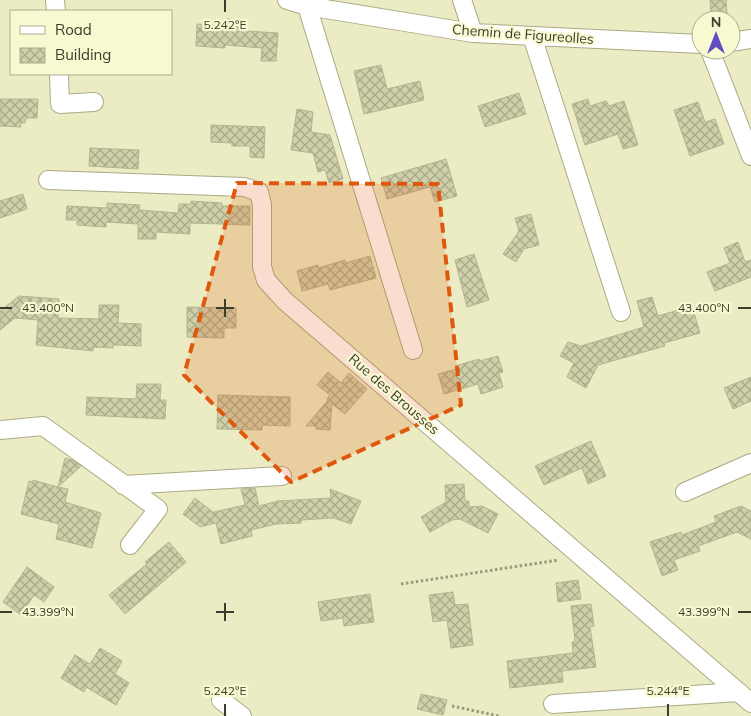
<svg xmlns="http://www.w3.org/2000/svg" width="751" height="716" viewBox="0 0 751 716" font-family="Mulish,sans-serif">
	<defs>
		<pattern id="building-cross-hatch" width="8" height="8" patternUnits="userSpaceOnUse" patternTransform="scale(1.25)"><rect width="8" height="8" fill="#cfcfa9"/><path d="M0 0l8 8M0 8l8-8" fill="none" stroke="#a9a98a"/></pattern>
	</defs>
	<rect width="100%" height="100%" fill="#ebebc4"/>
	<path fill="url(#building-cross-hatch)" stroke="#b4b48f" d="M710 0H726L727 14 711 15Z
		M226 19 247 20 246 31 278 33 276 61H261L262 48 225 45V48L196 46 197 24 225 26Z
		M381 65 387 89 420 81 424 100 364 114 354 71Z
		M519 93 526 114 485 127 478 106Z
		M0 99H38L37 118H26L25 123H20L21 127 0 126Z
		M588 99 590 106 606 101 609 106 624 101 638 145 623 149 618 134 585 145 572 104Z
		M698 102 705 122 715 119 724 144 690 156 674 110Z
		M297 109 313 112 311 132 330 135 343 179 329 183 325 170 318 172 313 153 291 150Z
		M211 125 265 127 264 158 250 157V146H232V143L211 142Z
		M90 148 139 150 138 169 89 166Z
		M446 159 457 196 435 202 430 187 387 199 381 178Z
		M23 194 27 209 0 218V201Z
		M191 201 222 203V206H250V225L190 223V234L156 232V239H138V224L106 222V227L77 225V220H66L67 206 107 208V203L140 205 139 210 178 213 179 204H191Z
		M531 214 539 245 524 249 516 262 503 254 519 231 515 218Z
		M738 242 745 262 751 260V277L715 291 707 272 730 263 724 248Z
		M474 254 489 300 467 307 455 260Z
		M370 256 376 278 330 290 328 284 302 291 297 271 318 265V268L345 260 346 263Z
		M19 296 59 299 58 318 99 319V305H119L118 323 141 324V346L113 345V348L93 347V351L36 345 38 320 15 318 0 330V311Z
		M652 297 658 316 692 306 700 333 664 343 665 346 598 365 586 388 567 377 574 363 560 356 568 342 581 346 644 327 637 301Z
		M187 307 236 308V328H224V338L187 337Z
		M498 356 503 372 499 373 503 387 481 394 478 384 444 394 438 374 456 369 455 366 479 359 480 361Z
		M328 372 341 383 349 373 367 389 345 414 332 404 330 430 316 429V426H306L328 400 327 399 330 395 317 385Z
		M751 377V401L733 409 724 388Z
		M137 384H161L160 400H166L165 419 86 415 87 397 136 399Z
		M218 395 290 397V426L262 425V430L217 429Z
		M591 441 606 476 588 484 582 468 544 485 535 466Z
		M65 458 72 460 81 466 58 487 68 489 65 502 101 513 92 548 56 539 59 524 21 514 29 481 33 482V480L58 487Z
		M464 484 465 501H469V507L482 506 498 514 488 533 460 519 452 520 430 532 421 517 446 502 445 485Z
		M255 488 259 506 278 501 331 498 330 489 361 501 351 524 334 518 301 520V523L276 524 251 530 252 536 221 544 216 523 200 527 183 514 195 498 214 513V512L245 505 241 489Z
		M741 506 751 511V539L737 532 698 546 700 551 674 560 678 570 662 576 650 542 681 532 682 535 716 522 714 516Z
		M169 542 186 562 125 614 109 595 147 564 145 562Z
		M27 567 54 587 44 602 34 595 21 615 3 602Z
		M578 580 581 599 558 602 556 583Z
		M453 592 455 605 468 604 473 645 451 648 447 620 433 622 429 595Z
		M370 594 374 622 344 626 343 618 321 621 318 602Z
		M591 604 594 626 590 627 596 667 562 671 563 682 510 688 507 661 573 653 572 642 575 641 571 606Z
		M100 648 122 661 115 674 129 683 116 705 86 687 84 692 61 678 75 655 90 664Z
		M421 694 447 700 443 715 417 709Z"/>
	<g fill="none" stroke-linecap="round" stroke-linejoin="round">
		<defs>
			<path id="minor" d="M55 0 56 11
				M287 0 307 6 473 33 701 44
				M462 0 473 33
				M307 6 413 350
				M532 36 621 312
				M731 42 751 39
				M710 50 751 156
				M59 74 60 104 94 102
				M48 180 244 187 259 192 262 205V267L266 280 285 301 751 703
				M0 430 43 426 158 509 130 545
				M123 485 282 476
				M685 492 751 463
				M221 700 242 716
				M553 704 739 692"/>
		</defs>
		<use href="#minor" stroke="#aaaa85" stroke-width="20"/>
		<path stroke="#9a9a7e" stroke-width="3" stroke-dasharray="2.5 2.5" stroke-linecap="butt" d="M401 584 559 560
			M452 706 499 716"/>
		<use href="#minor" stroke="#fff" stroke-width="18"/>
	</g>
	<path fill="#df580e" fill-opacity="0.2" stroke="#df580e" stroke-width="4" stroke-dasharray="10 6" stroke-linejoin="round" d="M237 183 438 184 461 405 291 482 184 375Z"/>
	<path fill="none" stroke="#3d3c2d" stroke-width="2" d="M225 0V12M225 299V317M0 308H12M216 308H234M738 308H751M225 603V621M0 612H12M216 612H234M738 612H751M225 704V716M668 704V716"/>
	<g text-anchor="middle" stroke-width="4.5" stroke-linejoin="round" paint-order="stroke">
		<g font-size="14" fill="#3d3c2d" stroke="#f8f8d1">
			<text transform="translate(523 34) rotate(4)" y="5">Chemin de Figureolles</text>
			<text transform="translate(394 394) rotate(41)" y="5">Rue des Brousses</text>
		</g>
	</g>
	<g font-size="12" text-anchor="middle" fill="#3d3c2d" stroke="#f8f8d1" stroke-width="4.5" stroke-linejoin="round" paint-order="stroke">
		<text x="225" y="29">5.242°E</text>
		<text x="48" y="312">43.400°N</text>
		<text x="704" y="312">43.400°N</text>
		<text x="48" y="616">43.399°N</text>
		<text x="704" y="616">43.399°N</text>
		<text x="225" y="695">5.242°E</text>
		<text x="668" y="695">5.244°E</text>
	</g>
	<rect x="10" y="10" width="162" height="65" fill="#f8f8d1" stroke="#adad8f"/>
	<rect x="20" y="26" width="25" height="8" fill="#ffffff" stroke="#adad8f"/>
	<text x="55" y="35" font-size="15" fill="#3d3c2d">Road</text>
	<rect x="20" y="48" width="25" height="15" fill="url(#building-cross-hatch)" stroke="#adad8f"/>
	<text x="55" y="60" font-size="15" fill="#3d3c2d">Building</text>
	<g transform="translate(716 35)"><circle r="24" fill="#f8f8d1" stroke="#adad8f"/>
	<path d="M0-4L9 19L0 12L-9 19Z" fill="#624ac3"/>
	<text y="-8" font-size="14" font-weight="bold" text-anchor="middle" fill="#3d3c2d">N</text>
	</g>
</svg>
